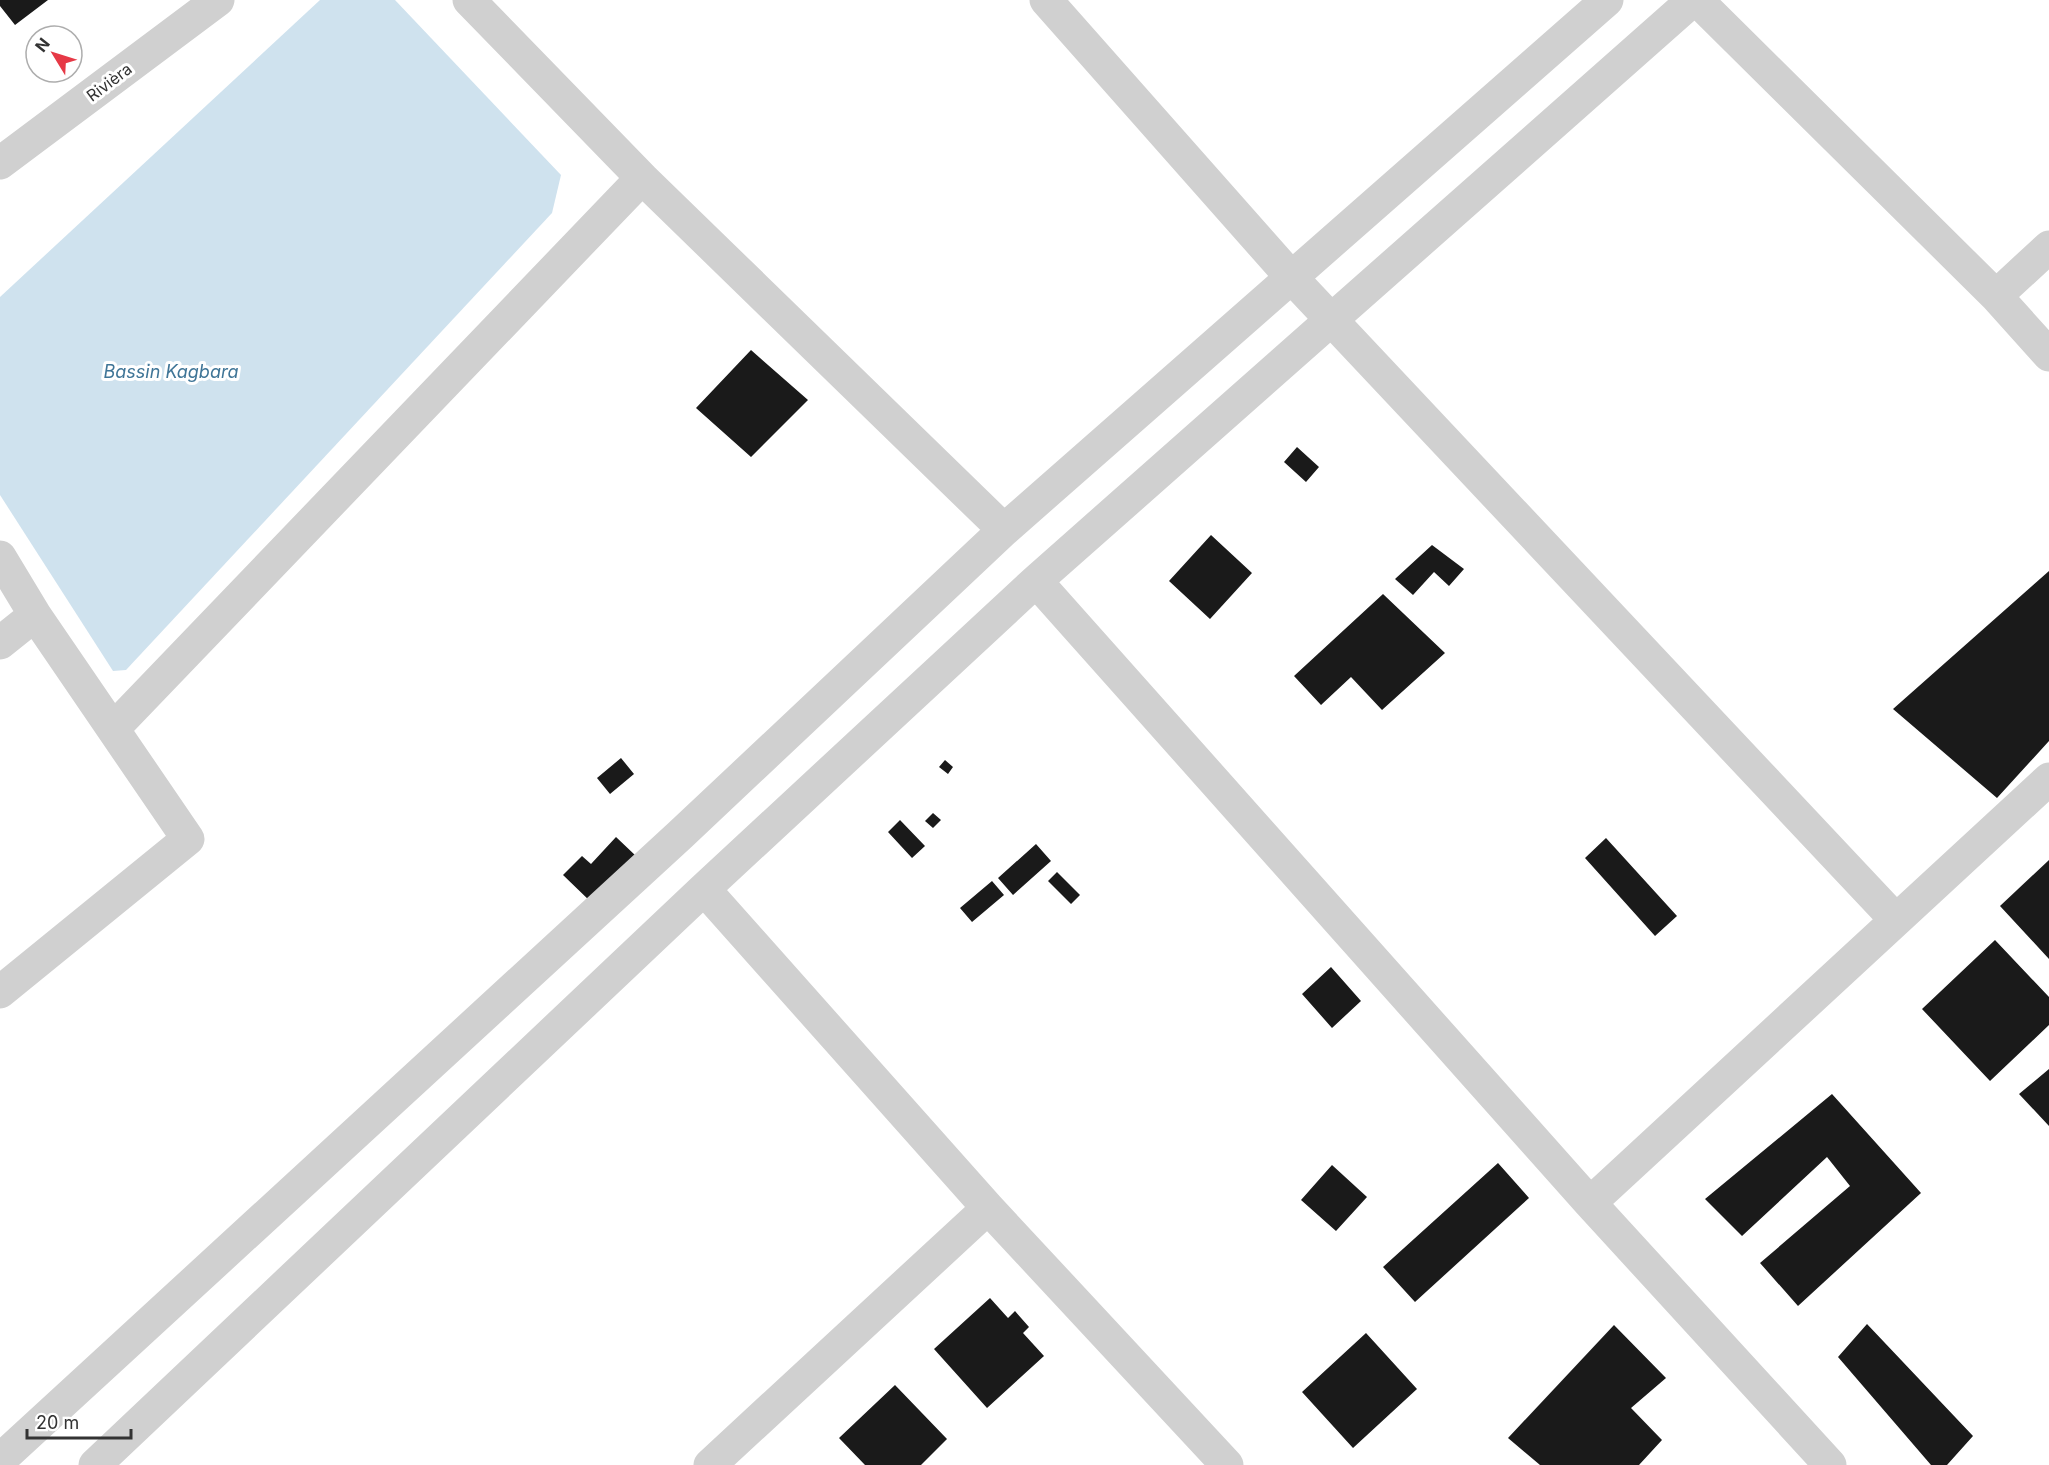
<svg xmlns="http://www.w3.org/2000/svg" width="2049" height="1465" viewBox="0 0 2049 1465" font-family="Inter,sans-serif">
	<rect width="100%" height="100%" fill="#fff"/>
	<path fill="#cfe2ee" d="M320 0H395L561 175 552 213 126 670 113 671 0 495V297Z"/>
	<path fill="#1a1a1a" d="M0 0H48L15 25 0 6Z
		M751 350 808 400 751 457 696 408Z
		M1297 447 1319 467 1306 482 1284 462Z
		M1211 535 1252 573 1210 619 1169 581Z
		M1432 545 1464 569 1449 586 1434 572 1413 595 1395 579Z
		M2049 571V741L1997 798 1893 709Z
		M1383 594 1445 653 1382 710 1351 677 1321 705 1294 676Z
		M621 758 634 774 610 794 597 778Z
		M945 760 953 767 948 774 939 767Z
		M933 813 941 820 933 828 925 821Z
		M900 820 925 846 912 858 888 832Z
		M616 837 636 856 592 903 563 875 582 856 591 864Z
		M1606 838 1677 916 1655 936 1585 858Z
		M1036 844 1051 861 1013 895 998 878Z
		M2049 860V959L2000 906Z
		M1057 872 1080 895 1071 904 1048 881Z
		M992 881 1004 895 972 922 960 908Z
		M1995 940 2049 997V1025L1990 1081 1922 1009Z
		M1331 967 1361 1001 1332 1028 1302 994Z
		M2049 1069V1126L2019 1094Z
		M1832 1094 1921 1193 1798 1306 1760 1263 1850 1186 1827 1157 1742 1236 1705 1199Z
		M1498 1163 1529 1198 1415 1302 1383 1267Z
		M1332 1165 1367 1197 1336 1231 1301 1200Z
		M990 1298 1008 1318 1015 1311 1029 1327 1023 1333 1044 1356 987 1408 934 1349Z
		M1867 1324 1973 1436 1947 1465H1931L1838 1357Z
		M1614 1325 1666 1378 1631 1408 1662 1440 1639 1465H1540L1508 1438Z
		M1366 1333 1417 1389 1353 1448 1302 1392Z
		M895 1385 947 1439 921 1465H865L839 1438Z"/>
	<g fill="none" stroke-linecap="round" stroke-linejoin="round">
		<path stroke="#d0d0d0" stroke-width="33" d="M469 0 642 178 1004 530
			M1046 0 1292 278 1896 920
			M1697 0 1996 296 2049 355
			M0 163 218 0
			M1996 296 2049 247
			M0 557 35 615 188 839 0 992
			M1036 581 1590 1203 1830 1465
			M0 643 35 615
			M113 729 642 178
			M704 889 988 1208 1227 1465
			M1590 1203 2049 779
			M0 1460 680 835 1004 530 1607 0
			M95 1465 704 889 1036 581 1693 0
			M710 1465 988 1208"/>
	</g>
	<g text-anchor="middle" stroke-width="6" stroke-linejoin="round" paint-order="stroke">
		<g font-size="16" fill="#333" stroke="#fff">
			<text transform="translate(109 82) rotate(-37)" y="6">Rivièra</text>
		</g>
		<g font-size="18" font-style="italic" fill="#3f7597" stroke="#fff">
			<text x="171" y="378">Bassin Kagbara</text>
		</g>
	</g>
	<g transform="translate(54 54) rotate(308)"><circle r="28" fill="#ffffff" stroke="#adadad" stroke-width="1.5"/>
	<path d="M0-4.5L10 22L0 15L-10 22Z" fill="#e63946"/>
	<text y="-9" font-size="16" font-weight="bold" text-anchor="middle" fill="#333333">N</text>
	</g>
	<path d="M27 1429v9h104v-9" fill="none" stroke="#333333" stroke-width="3"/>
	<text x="36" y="1429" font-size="18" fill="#333333" stroke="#ffffff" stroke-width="4.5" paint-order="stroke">20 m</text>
</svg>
